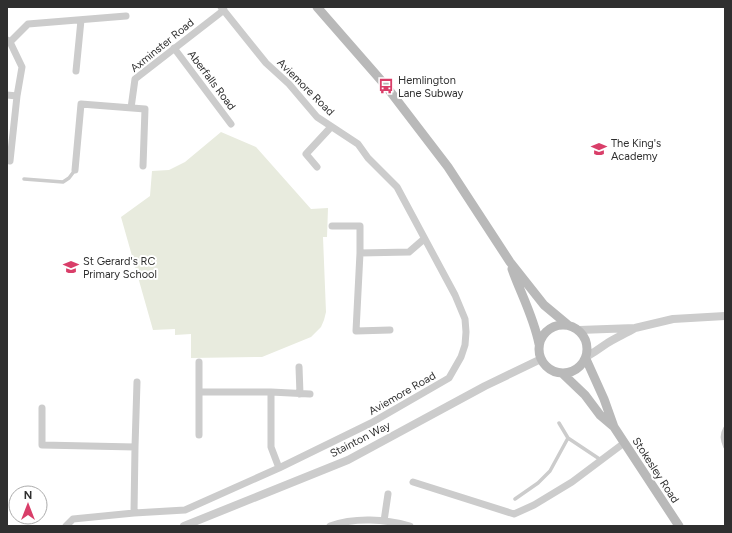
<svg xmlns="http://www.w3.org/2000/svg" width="732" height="533" viewBox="0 0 732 533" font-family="Figtree,sans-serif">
	<rect width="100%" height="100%" fill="#fff"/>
	<path fill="#e8ebde" d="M221 132 256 147 311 209 328 208 327 237H323L326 312 324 320 321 327 311 337 262 357 191 358V334L175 335V329L153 330 121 217 150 196 152 171 169 170 185 162Z"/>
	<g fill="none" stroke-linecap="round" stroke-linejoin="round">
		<path stroke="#ccc" stroke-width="3.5" d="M24 179 63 182 69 178 75 170
			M559 423 568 438 601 460
			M725 428C721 435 722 440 725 447
			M515 499 538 483 550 471 568 438"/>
		<path stroke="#ccc" stroke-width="7" d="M7 40 10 42 22 67 17 96 10 161
			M10 42 28 24 126 16
			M174 48 231 124
			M76 71 81 20
			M7 95 17 96
			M131 108 135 79 224 10
			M317 167 306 154 331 127
			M75 170 81 104 145 109 143 166
			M332 226H360V253
			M390 330 356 331 360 253 409 252 424 239
			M299 367 300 394
			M199 392V362
			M271 392 310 394
			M42 408V445L135 447 134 513
			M199 435V392H271V447L279 468
			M135 447 137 382
			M413 482 514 514 534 505 572 482 624 443
			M384 521 388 494
			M66 526 73 519 134 513 185 510 279 468 371 423 449 378 461 357 465 345 466 332 465 319 455 295 397 187 368 158 358 144 317 117 289 84 266 63 221 7
			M330 526C355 517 385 519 410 526"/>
		<path stroke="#ccc" stroke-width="8" d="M579 330 635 328 673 319 725 316
			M586 357C593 353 599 349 606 344 615 338 625 334 635 328
			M184 526 348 460 485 386 541 359"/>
		<path stroke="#b9b9b9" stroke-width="9" d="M317 7 386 86 448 167 510 262 544 305 568 325
			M512 269C521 294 534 318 539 344
			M539 349a24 24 0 1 1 48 0a24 24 0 1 1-48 0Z
			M586 359 604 399 614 427 679 526
			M562 373 585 395 600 415 613 426"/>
	</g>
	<defs>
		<symbol id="bus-bare" viewBox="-9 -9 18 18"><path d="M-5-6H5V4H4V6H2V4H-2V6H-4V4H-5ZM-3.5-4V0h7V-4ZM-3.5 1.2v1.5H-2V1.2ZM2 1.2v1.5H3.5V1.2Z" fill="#d93e69" stroke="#fff" stroke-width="2.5" paint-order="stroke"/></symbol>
		<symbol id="school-bare" viewBox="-9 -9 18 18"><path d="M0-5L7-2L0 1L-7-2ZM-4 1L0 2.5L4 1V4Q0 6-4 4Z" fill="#d93e69" stroke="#fff" stroke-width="2.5" paint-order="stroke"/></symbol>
	</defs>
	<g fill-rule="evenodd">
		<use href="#bus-bare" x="375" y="75" width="22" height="22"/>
		<use href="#school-bare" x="588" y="138" width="22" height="22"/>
		<use href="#school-bare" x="60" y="256" width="22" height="22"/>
	</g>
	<g text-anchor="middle" stroke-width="4" stroke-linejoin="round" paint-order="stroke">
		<g font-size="11" fill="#2f2f2f" stroke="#fff">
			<text transform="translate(162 45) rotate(-39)" y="4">Axminster Road</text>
			<text transform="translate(212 80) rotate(53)" y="4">Aberfalls Road</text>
			<text transform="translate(306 87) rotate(45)" y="4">Aviemore Road</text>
			<text transform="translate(402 393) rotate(-30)" y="4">Aviemore Road</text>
			<text transform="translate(360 439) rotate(-27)" y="4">Stainton Way</text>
			<text transform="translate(656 470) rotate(57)" y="4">Stokesley Road</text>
		</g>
		<g font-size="11" fill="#2f2f2f" stroke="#fff" text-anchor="start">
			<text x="398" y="84">Hemlington<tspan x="398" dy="13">Lane Subway</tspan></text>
			<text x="611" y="147">The King's<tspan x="611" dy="13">Academy</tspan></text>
			<text x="83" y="265">St Gerard's RC<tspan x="83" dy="13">Primary School</tspan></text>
		</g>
	</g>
	<rect width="732" height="533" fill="none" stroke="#2f2f2f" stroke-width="16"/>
	<g transform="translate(28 505)"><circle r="19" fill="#ffffff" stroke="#acacac"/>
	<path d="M0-3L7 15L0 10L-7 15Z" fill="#d93e69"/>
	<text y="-6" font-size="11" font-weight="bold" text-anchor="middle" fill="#2f2f2f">N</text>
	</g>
</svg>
